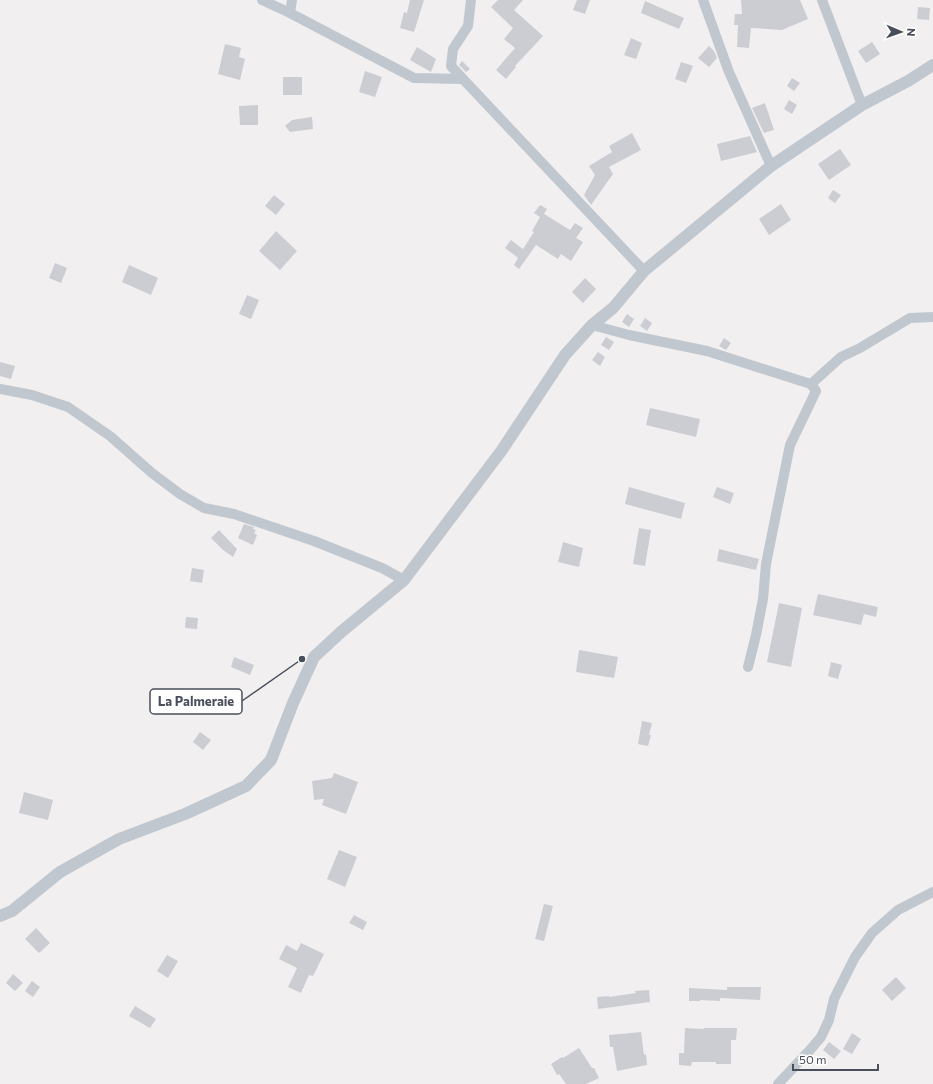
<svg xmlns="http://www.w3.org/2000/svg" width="933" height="1084" viewBox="0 0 933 1084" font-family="Commissioner,sans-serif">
	<rect width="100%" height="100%" fill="#f1efef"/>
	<path fill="#cccdd3" d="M410 0H424L414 32 400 28 404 12 407 13Z
		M498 0H523L514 10 543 36 515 66 516 67 506 79 496 70 515 48 504 39 513 28 491 7Z
		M577 0H590L585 14 573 10Z
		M741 0H800L808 19 782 30 751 28 749 48 737 47 738 25H734L735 14H742Z
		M645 1 684 18 679 29 641 13Z
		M918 7 930 8 929 20 917 19Z
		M631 38 642 43 636 59 624 55Z
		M872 42 880 54 866 63 858 51Z
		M225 44 241 48 239 57 245 59 240 80 218 74Z
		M709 46 714 51 717 58 709 67 698 58Z
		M417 47 436 59 431 72 410 60Z
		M462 61 470 69 466 72 459 65Z
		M681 62 693 66 686 83 675 79Z
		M365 71 382 77 375 97 359 92Z
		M283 77H302V95H283Z
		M792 78 800 83 794 91 787 86Z
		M789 100 797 105 792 114 784 109Z
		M765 103 774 130 764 133 752 108Z
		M258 105V125H240L239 106Z
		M312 117 313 129 290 132 285 126 292 120Z
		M632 133 641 150 609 167 613 174 591 205 584 195 595 175 589 166 612 152 609 146Z
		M750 136 757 152 721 161 717 144Z
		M840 149 851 165 829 180 818 164Z
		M833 190 841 195 835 203 828 198Z
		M274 195 285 204 276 215 265 206Z
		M781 204 791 220 769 235 759 219Z
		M540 205 547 209 544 214 570 230 575 223 583 228 576 238 583 242 571 261 561 254 558 259 536 245 519 269 514 265 518 258 517 257 505 248 511 240 523 249 534 232 532 231 540 217 534 213Z
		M276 231 297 251 280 270 259 251Z
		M55 263 67 268 61 283 49 278Z
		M129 265 158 278 151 295 122 282Z
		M585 278 596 289 583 303 572 292Z
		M247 295 259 300 251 319 239 314Z
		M627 314 634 319 629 327 622 322Z
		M645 318 652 323 647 331 640 326Z
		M606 337 614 342 609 350 601 345Z
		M724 338 731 343 726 350 719 346Z
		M598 352 605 357 600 366 592 360Z
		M0 362 15 366 11 379 0 376Z
		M650 408 700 419 696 437 646 425Z
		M629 487 685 503 681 519 625 504Z
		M717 487 734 493 730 504 713 497Z
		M244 524 254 527 253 529 256 530 254 533 257 535 253 545 238 538Z
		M639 528 651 530 645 566 633 564Z
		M219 530 237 549 233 557 223 550 211 538Z
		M563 542 583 548 579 567 558 562Z
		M719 549 759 559 756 570 717 561Z
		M192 568 204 570 202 583 190 581Z
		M818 594 878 607 876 617 864 614 861 625 813 615Z
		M779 603 802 608 791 667 767 662Z
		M186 617 198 618 197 629 185 628Z
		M579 650 618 657 614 678 576 672Z
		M234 657 254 665 250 675 231 667Z
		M831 662 842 665 838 679 828 676Z
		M642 721 652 723 649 735H651L648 746 638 744Z
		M200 732 211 740 203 750 193 742Z
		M334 773 358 782 346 814 322 805 324 799 314 800 312 781 332 778Z
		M24 792 53 800 48 820 19 813Z
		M339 850 357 857 345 887 327 879Z
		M544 904 553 906 544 941 535 939Z
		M354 915 367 922 363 930 349 923Z
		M36 928 50 943 39 953 25 939Z
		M301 943 324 954 313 976 309 975 301 993 288 987 297 968 279 959 286 945 297 951Z
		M167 955 178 961 168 978 157 971Z
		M13 974 23 983 15 991 6 983Z
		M896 977 906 988 892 1001 882 990Z
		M32 981 40 987 33 997 25 991Z
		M727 987H761L760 1000 720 998V1001L700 1000V1001H689V988L727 990Z
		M649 990 650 1002 598 1009 597 997 609 996V997L636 993 635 991Z
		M135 1006 156 1019 150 1028 129 1016Z
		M685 1028 704 1029V1028H737L736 1040H731V1064H716V1062H692L691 1066 679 1065V1053H684Z
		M641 1032 644 1055 646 1054 647 1065 617 1071 613 1047H610L609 1035Z
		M852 1033 861 1039 852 1054 843 1049Z
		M829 1042 841 1051 834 1059 823 1050Z
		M579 1048 592 1068H594L599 1078 586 1084H566L559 1074 557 1075 551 1064 562 1057 563 1058Z"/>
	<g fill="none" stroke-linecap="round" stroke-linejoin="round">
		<path stroke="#c0c7cf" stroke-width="10" d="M262 0 290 13 414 78 463 79 644 271
			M703 0 729 72 771 166
			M822 0 862 105
			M290 13 292 0
			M463 79 451 66 453 49 468 26 471 0
			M592 325 629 335 707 351 798 380 811 384 816 391 790 445 766 564 763 599 756 635 748 667
			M811 384 841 357 860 348 910 318 933 317
			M0 389 32 395 68 407 110 436 152 473 180 494 204 508 234 514 314 541 382 568 404 580
			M778 1084 810 1050 821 1037 829 1020 834 999 855 957 872 933 898 910 933 892"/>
		<path stroke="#c0c7cf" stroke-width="12" d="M0 916 12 911 60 872 119 839 185 814 246 786 271 760 293 703 314 657 341 632 404 580 502 450 565 355 592 325 613 308 644 271 771 166 862 105 908 81 933 65"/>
	</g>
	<path fill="none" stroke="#484f5a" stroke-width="1.5" d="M302 659L242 701"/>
	<circle fill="#484f5a" stroke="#fff" stroke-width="1.5" cx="302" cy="659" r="4"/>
	<rect fill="#fff" stroke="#484f5a" stroke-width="1.5" x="150" y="689" width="92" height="25" rx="4"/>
	<g font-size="13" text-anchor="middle" font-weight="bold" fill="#484f5a">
		<text x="196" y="706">La Palmeraie</text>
	</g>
	<g transform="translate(901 32) rotate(92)" stroke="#ffffff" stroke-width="3" paint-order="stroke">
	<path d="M0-3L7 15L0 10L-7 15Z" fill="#484f5a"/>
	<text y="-6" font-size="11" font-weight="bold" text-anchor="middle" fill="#484f5a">N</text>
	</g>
	<path d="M793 1064v6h85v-6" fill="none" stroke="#484f5a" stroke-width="2"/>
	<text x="799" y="1064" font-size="12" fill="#484f5a" stroke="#ffffff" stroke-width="3" paint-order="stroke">50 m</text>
</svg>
